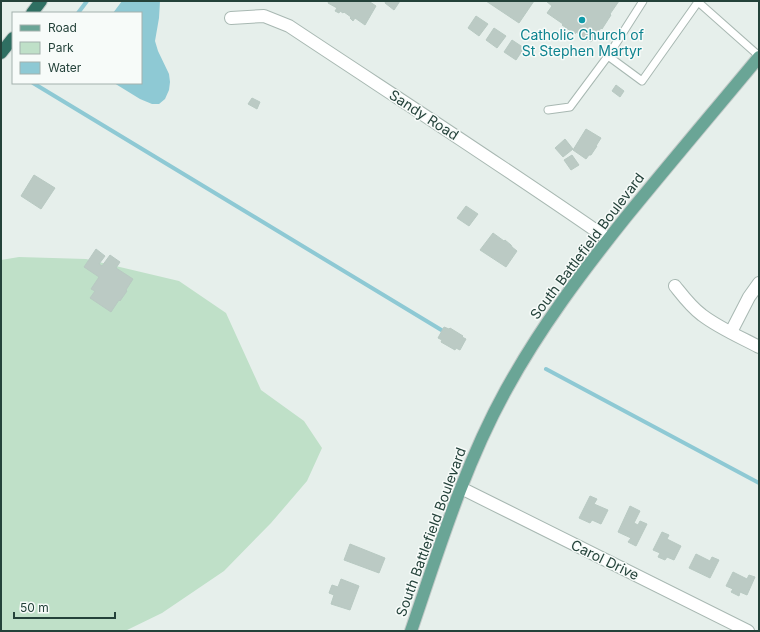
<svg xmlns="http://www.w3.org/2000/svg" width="760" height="632" viewBox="0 0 760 632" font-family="Inter,sans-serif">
	<rect width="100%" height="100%" fill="#e6efeb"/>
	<path fill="#bfe0c8" d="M19 257 86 259 179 281 226 313 261 390 304 421 322 448 307 481 271 523 224 571 162 613 125 631H1V260Z"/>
	<path fill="#8ec9d4" d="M122 1H160L159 18 155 41 158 51 169 74 170 82 169 90 165 99 159 104H152L140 99 114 83H141V13H113Z"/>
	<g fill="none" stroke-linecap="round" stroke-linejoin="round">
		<path stroke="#8ec9d4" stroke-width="4" d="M78 13 87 1
			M33 83 443 331
			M546 369 759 483"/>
	</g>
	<path fill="#bbcac4" stroke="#b8c9c2" d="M329 1H370V2L376 6 365 25 355 18 353 21 350 18 351 17 344 12 343 13 340 11 339 13 335 11 337 8 328 3Z
		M386 1H400L394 10 385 3Z
		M486 1H534L519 23Z
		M546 1H619L610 14 611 15 602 29 601 28 591 42 576 32 575 34 562 25 563 24 547 13 552 6Z
		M476 16 488 24 479 36 468 28Z
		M494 28 506 36 497 48 486 40Z
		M512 40 524 48 516 60 504 52Z
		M616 85 624 91 620 97 612 91Z
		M252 98 260 102 257 109 248 104Z
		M586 129 601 138 596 146H597L591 155H589L586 159 573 150Z
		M565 139 573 149 563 157 555 148Z
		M572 155 579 165 571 170 564 160Z
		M34 175 55 188 41 209 21 196Z
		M466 206 478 214 469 226 457 218Z
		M493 233 504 241 505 240 511 245 512 247 517 251 506 267 480 250Z
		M96 249 105 256 99 264 102 266 110 255 120 262 116 268 133 279 126 290 127 291 120 301 119 300 111 312 90 298 95 291 91 289 99 277 84 267Z
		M444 327 449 329 450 328 463 336 462 337 466 339 460 350 456 348 455 350 441 342 442 340 438 338Z
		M590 496 597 499 594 504 608 510 601 524 592 520 590 523 579 518Z
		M630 506 640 511 634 523 638 525 640 521 647 524 636 546 628 542 631 538 618 532Z
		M662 532 669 535 667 539 681 546 674 560 667 557 665 560 658 557 660 553 653 550Z
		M350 544 385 558 379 573 344 560Z
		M696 554 710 561 712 557 719 560 710 578 689 568Z
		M733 572 747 579 749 575 755 577 747 595 740 592 739 596 731 592 733 589 726 586Z
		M341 579 359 586 350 610 331 604 334 595 329 593 332 585 338 587Z"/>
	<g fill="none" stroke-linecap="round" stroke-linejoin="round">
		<defs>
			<path id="lane" d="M643 1 608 56 642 81 698 2
				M697 1 759 56
				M548 110 570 107 608 56"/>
			<path id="street" d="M231 18 264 16 289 26C396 97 503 166 608 239
				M675 286C683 296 691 307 702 315 719 328 740 337 759 347
				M731 332 749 297 759 283
				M461 488 748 631"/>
			<path id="primary" d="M411 631C439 549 464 466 506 390 540 328 582 272 626 217 670 163 715 110 759 57"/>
			<path id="highway" d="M32 13 41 1
				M1 53 13 38"/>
		</defs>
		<use href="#lane" stroke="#a8b8b2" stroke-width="9"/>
		<use href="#street" stroke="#a8b8b2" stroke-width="14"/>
		<use href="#primary" stroke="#c2cac8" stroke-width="14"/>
		<use href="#highway" stroke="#c2cac8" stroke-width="14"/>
		<use href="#lane" stroke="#fff" stroke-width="7"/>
		<use href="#street" stroke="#fff" stroke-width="12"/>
		<use href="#primary" stroke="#6aa596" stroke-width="12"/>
		<use href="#highway" stroke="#2f6f62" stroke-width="12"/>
	</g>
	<circle fill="#0f9aa8" stroke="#f7fbf9" stroke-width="1.5" cx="582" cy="20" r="4"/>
	<g text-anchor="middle" stroke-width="3" stroke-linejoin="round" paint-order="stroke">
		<g font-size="14" fill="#0d838f" stroke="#f7fbf9">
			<text x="582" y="40">Catholic Church of<tspan x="582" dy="16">St Stephen Martyr</tspan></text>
		</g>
		<g font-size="14" fill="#24423a" stroke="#f7fbf9">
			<text transform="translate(424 115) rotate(33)" y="5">Sandy Road</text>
			<text transform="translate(587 246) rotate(-53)" y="5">South Battlefield Boulevard</text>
			<text transform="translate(431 532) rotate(-70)" y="5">South Battlefield Boulevard</text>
			<text transform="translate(605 560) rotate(26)" y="5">Carol Drive</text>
		</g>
	</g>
	<rect width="760" height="632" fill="none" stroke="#24423a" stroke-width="4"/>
	<rect x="12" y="12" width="130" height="72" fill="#f7fbf9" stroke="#a3b1ad"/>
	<rect x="20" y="25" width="20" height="6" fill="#6aa596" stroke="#a3b1ad"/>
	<text x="48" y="32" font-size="12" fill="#24423a">Road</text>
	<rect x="20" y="42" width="20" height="12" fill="#bfe0c8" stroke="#a3b1ad"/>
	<text x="48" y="52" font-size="12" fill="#24423a">Park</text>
	<rect x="20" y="62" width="20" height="12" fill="#8ec9d4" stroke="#a3b1ad"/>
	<text x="48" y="72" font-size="12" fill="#24423a">Water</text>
	<path d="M14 612v6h101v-6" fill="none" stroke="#24423a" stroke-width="2"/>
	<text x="20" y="612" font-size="12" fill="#24423a" stroke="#f7fbf9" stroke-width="3" paint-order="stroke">50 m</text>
</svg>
